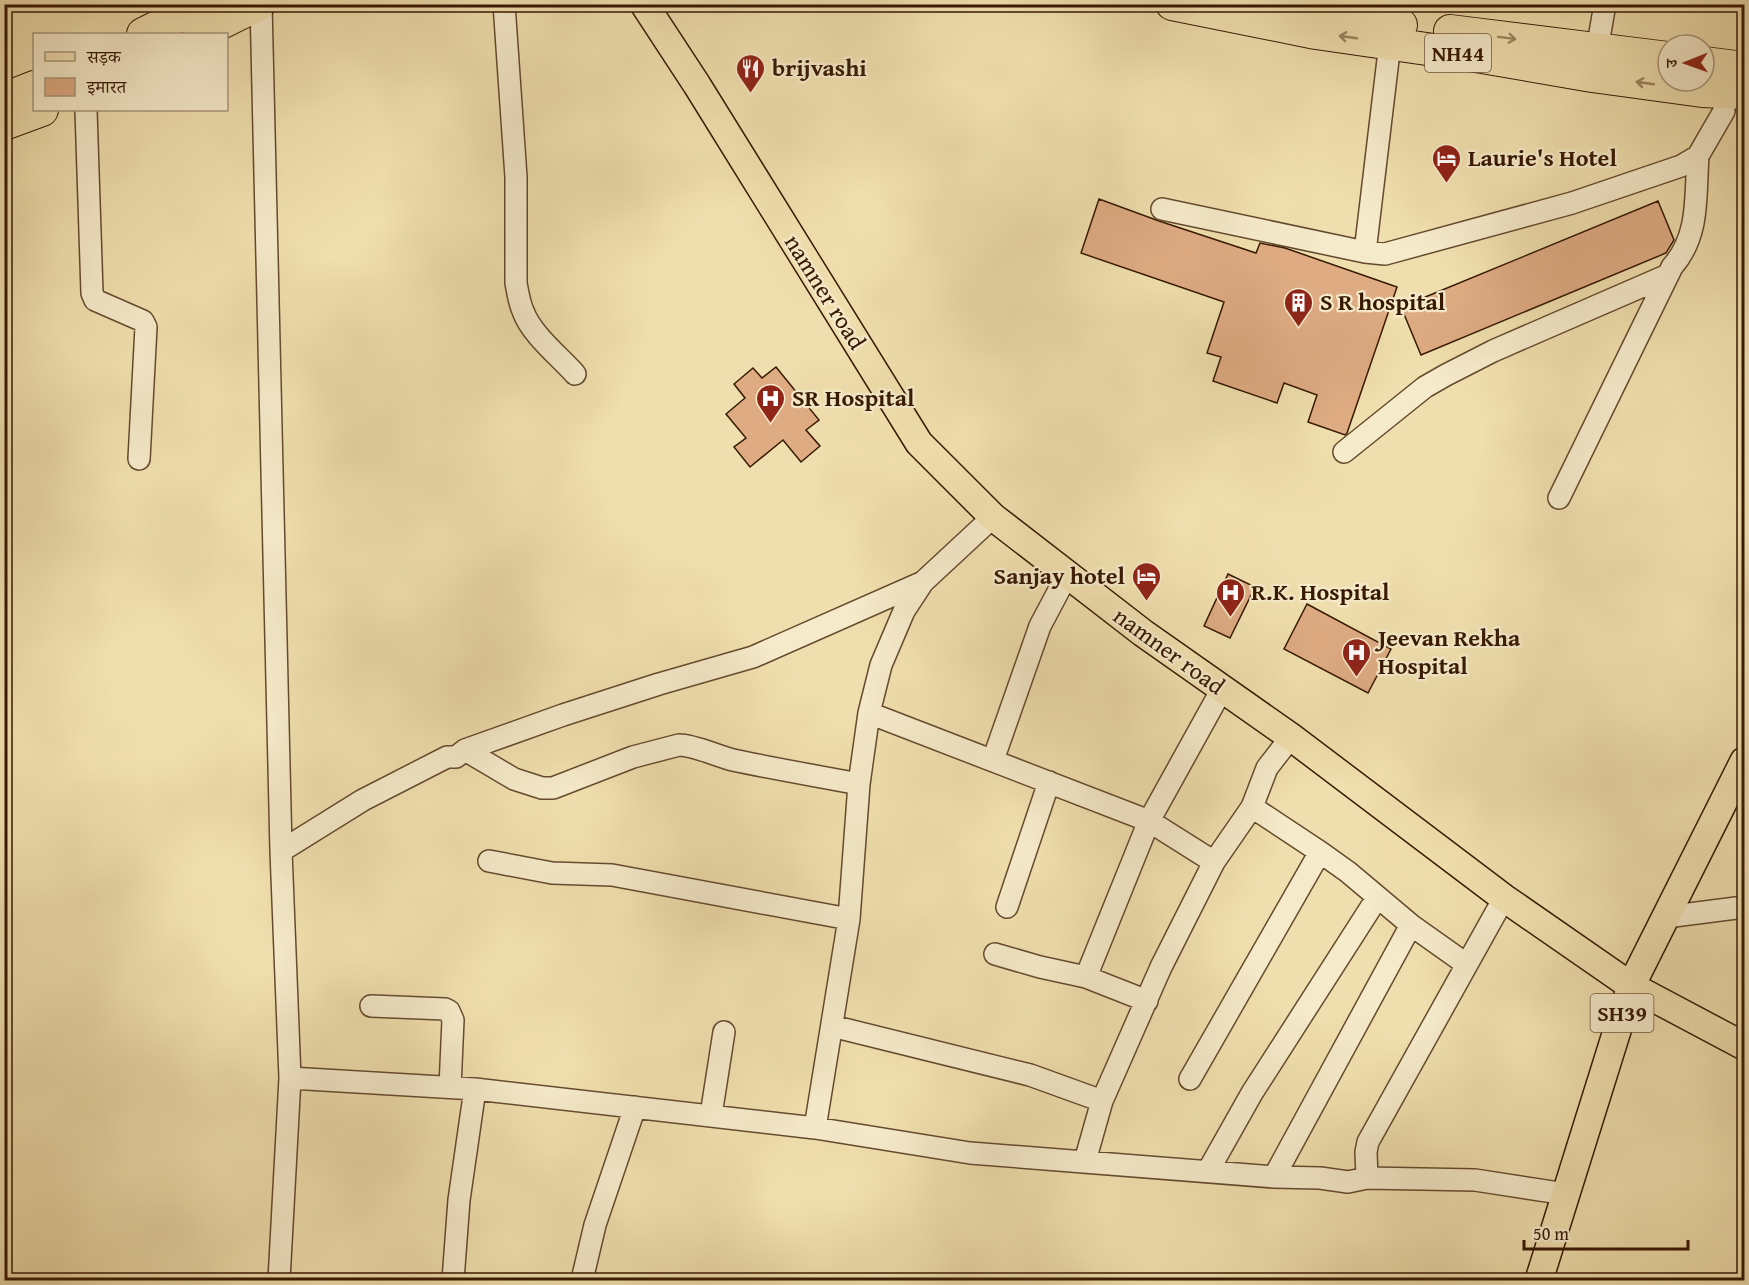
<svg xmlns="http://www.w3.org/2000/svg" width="1749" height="1285" viewBox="0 0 1749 1285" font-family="'Gentium Book Plus','Noto Serif Devanagari',serif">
	<rect width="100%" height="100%" fill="#f0dfae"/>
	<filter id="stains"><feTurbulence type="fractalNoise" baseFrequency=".00333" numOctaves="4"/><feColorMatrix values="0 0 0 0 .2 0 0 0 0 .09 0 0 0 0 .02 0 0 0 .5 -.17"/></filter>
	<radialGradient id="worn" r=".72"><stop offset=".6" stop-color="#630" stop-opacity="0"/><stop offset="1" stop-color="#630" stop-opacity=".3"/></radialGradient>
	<path fill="#deab83" stroke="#371903" stroke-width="1.5" d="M1099 199 1159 221 1256 253 1260 243 1285 248 1397 287 1347 433 1345 435 1308 422 1317 395 1284 383 1277 403 1213 381 1221 357 1207 353 1224 302 1081 253Z
		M1658 201 1674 240 1666 253 1421 355 1401 307Z
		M776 367 819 420 806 430 820 446 801 462 783 440 750 467 734 447 746 438 726 414 745 398 734 384 753 368 762 378Z
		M1228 574 1255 587 1230 638 1204 626Z
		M1307 604 1391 649 1368 693 1284 649Z"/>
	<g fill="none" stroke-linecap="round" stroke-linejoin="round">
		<defs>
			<path id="minor" d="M261 4 281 851 290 1078 279 1280
				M504 4 516 177V283C518 293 519 302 523 311 531 334 559 356 575 374
				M1284 4 1281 17 1302 20
				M1597 50 1605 4
				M86 110 92 293 95 300 143 321 146 327 139 459
				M1162 209 1365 252 1385 254 1572 203 1681 166 1698 156 1724 111
				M1365 252 1390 43
				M1344 452 1425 387 1446 375 1493 351 1668 275
				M1559 498 1672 267C1700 235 1695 197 1698 156
				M869 713 1149 821 1214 862
				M465 750 514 779 542 788H553L633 757 679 745C694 745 717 756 733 760 775 769 817 776 859 784
				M993 760 1040 626 1067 575
				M1252 807 1320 852 1348 872 1411 925 1466 964
				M281 851 363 800 447 757H456L465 750 563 715 659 684 753 657 923 582
				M489 861 552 873 612 875 849 919
				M1007 907 1049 782
				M1666 917 1744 907
				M995 954 1040 967 1086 977 1147 1001
				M1086 977 1149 821 1222 689
				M371 1006 445 1009 449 1011 453 1020 450 1087
				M832 1026 1030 1075 1102 1101
				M290 1078 475 1089 815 1128 970 1153 1274 1177 1320 1178 1348 1182 1367 1178 1475 1180 1566 1194
				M1190 1079 1320 852
				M711 1115 724 1032
				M815 1128 849 919 859 784 869 713 881 665 904 611 923 582 993 517
				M1085 1161 1102 1101 1161 967 1214 862 1252 807 1267 768 1291 737
				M1208 1171 1252 1093 1377 898
				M1274 1177 1411 925
				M1367 1178 1366 1152 1368 1142 1504 898
				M453 1280 459 1200 475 1089
				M582 1280 595 1225 635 1107"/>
			<path id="major" d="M644 4 697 85 919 443 993 517 1143 633 1291 737 1504 898 1631 986 1744 1046
				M1539 1280 1631 986 1744 761"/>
			<path id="highway" d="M1172 4 1316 33 1482 57 1592 76 1702 91 1744 93
				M1305 4 1401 25
				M1450 31 1668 58
				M143 34 203 4
				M199 34 259 4
				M1704 63 1744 68
				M4 99 34 87
				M4 124 42 110"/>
		</defs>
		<use href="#minor" stroke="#654a2e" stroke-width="24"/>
		<use href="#major" stroke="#371903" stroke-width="30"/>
		<use href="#highway" stroke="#371903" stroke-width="34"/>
		<use href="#minor" stroke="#f5eaca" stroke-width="21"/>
		<use href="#major" stroke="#f0dfae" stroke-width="27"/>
		<use href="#highway" stroke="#f0dfae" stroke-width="32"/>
	</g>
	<defs><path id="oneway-shaft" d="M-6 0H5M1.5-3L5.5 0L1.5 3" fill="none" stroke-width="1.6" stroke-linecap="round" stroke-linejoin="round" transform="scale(1.5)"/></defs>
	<g stroke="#9d8661">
		<use href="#oneway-shaft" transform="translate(1348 37) rotate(-172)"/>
		<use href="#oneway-shaft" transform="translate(1507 38) rotate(7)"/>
		<use href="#oneway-shaft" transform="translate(1645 83) rotate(-172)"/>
	</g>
	<defs>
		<symbol id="restaurant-pin" viewBox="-11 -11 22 30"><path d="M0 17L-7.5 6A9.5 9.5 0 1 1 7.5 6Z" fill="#8f2418" stroke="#f5eaca"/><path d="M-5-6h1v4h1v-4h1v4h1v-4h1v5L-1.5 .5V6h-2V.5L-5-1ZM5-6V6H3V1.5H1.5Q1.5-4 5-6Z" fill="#fff"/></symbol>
		<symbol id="hotel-pin" viewBox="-11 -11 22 30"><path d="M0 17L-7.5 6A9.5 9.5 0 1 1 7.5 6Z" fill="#8f2418" stroke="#f5eaca"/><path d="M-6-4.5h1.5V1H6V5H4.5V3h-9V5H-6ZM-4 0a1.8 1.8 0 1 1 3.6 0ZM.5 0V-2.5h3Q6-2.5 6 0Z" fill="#fff"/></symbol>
		<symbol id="building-pin" viewBox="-11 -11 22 30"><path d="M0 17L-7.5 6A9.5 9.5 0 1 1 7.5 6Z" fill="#8f2418" stroke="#f5eaca"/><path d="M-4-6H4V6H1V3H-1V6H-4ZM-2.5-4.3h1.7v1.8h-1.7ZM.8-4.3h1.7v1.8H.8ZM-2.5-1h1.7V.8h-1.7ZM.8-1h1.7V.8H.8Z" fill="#fff"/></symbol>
		<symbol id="hospital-pin" viewBox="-11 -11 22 30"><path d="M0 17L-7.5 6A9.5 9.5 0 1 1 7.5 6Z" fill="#8f2418" stroke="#f5eaca"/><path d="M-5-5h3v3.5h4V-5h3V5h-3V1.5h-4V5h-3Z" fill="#fff"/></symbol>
	</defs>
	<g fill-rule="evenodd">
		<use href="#restaurant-pin" x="734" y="52" width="33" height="45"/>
		<use href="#hotel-pin" x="1430" y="142" width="33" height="45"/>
		<use href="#building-pin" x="1282" y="286" width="33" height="45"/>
		<use href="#hospital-pin" x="754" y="382" width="33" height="45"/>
		<use href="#hotel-pin" x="1130" y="560" width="33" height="45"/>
		<use href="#hospital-pin" x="1214" y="576" width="33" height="45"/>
		<use href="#hospital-pin" x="1340" y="636" width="33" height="45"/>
	</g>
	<g text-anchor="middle" stroke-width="4.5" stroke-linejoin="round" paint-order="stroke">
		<g fill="#f5eaca" stroke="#70583f" stroke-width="1.5">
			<rect x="1425" y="34" width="66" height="38" rx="4.5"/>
			<rect x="1590.5" y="994" width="63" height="38" rx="4.5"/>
		</g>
		<g font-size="22" font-weight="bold" fill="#371903">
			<text x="1458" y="61">NH44</text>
			<text x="1622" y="1021">SH39</text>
		</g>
		<g font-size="24" font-weight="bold" fill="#371903" stroke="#f5eaca" text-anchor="start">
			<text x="772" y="76">brijvashi</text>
			<text x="1468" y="166">Laurie's Hotel</text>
			<text x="1320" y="310">S R hospital</text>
			<text x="792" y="406">SR Hospital</text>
			<text x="1125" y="584" text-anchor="end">Sanjay hotel</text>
			<text x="1251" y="600">R.K. Hospital</text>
			<text x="1378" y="646">Jeevan Rekha<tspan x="1378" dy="28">Hospital</tspan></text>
		</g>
		<g font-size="24" fill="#371903" stroke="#f5eaca">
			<text transform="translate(825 292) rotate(58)" y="8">namner road</text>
			<text transform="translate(1169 651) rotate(36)" y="8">namner road</text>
		</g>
	</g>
	<rect width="1749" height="1285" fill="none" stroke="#f0dfae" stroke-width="24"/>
	<rect x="6" y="6" width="1737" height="1273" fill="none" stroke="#371903" stroke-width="3"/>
	<rect x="12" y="12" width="1725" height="1261" fill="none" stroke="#371903" stroke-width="1.5"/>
	<rect x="33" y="33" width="195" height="78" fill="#f5eaca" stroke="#a9967a" stroke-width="1.5"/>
	<rect x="45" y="52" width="30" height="9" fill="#f0dfae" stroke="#a9967a" stroke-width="1.5"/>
	<text x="87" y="63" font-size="18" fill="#371903">सड़क</text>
	<rect x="45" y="78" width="30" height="18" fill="#deab83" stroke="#a9967a" stroke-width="1.5"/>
	<text x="87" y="93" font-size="18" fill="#371903">इमारत</text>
	<g transform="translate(1686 63) rotate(269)"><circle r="28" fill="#f5eaca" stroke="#a9967a" stroke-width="1.5"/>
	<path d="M0-4.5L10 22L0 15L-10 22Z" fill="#8f2418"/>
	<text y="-9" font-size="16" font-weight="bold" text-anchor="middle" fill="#371903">उ</text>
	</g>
	<path d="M1524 1240v9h164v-9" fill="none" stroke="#371903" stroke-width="3"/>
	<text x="1533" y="1240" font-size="18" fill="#371903" stroke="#f5eaca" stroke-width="4.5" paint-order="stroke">50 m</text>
	<rect width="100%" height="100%" filter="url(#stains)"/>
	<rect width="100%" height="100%" fill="url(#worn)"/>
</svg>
